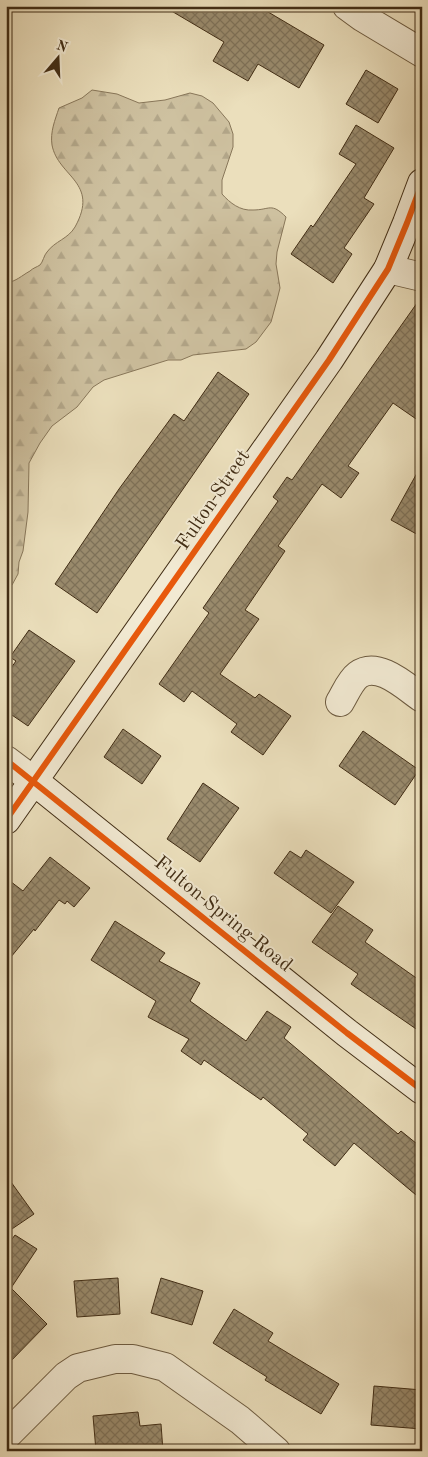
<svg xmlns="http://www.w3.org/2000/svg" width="428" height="1457" viewBox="0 0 428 1457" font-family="'Old Standard TT',serif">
	<defs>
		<pattern id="forest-firs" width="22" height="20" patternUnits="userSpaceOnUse" patternTransform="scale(1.25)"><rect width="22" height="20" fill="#cec1a0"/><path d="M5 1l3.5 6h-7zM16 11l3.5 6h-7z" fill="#b2a689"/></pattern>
		<pattern id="building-cross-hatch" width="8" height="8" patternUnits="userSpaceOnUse" patternTransform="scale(1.25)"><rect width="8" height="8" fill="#998a6c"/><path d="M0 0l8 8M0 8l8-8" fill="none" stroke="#7e7158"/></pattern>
	</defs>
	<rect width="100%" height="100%" fill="#ebdfbc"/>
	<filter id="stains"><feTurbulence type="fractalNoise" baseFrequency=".004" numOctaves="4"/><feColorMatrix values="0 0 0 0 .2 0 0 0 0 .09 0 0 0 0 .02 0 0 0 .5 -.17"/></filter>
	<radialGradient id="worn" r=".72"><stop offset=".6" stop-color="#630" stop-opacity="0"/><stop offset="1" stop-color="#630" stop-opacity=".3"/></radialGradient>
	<path fill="url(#forest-firs)" stroke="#88775a" d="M92 90 117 94 139 103 165 100 190 93 202 96 213 103 229 122 233 134V147L222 180V194C230 203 240 211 253 210 270 210 271 202 286 217L277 252 276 264 280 288 277 300 271 322 256 342 246 349 193 355 181 360H168L104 380 93 387 77 407 52 426 40 443 29 463 28 512 23 551 19 562 18 574 12 585 6 584V283C17 281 21 276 30 271 33 268 37 267 40 265 43 262 44 255 47 252 55 241 68 239 75 227 100 182 58 177 52 145 50 132 55 120 59 108L82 98Z"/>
	<path fill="url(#building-cross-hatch)" stroke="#412d15" d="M163 6H258L324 45 299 88 258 64 248 81 213 61 224 42Z
		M366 70 398 89 378 123 346 104Z
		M356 125 394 148 364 198 374 204 344 248 352 254 333 283 291 254 311 225 313 227 356 164 339 154Z
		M422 296V423L393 403 348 466 359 473 341 498 322 484 278 546 285 551 245 610 259 619 220 674 255 698 259 694 291 716 263 755 231 732 237 724 192 691 184 702 159 684 209 613 203 608 278 501 273 497 287 477 292 480Z
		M218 372 249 394 97 613 55 584 119 489 174 414 184 421Z
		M422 464V537L391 520Z
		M29 630 75 661 28 726 6 711V675L16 661 10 657Z
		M123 729 161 756 142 784 104 757Z
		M363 731 419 770 395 805 339 766Z
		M203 783 239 808 200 862 167 839Z
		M306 850 354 882 331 913 274 873 290 851 301 858Z
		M50 857 90 888 74 907 67 901 65 904 59 900 35 931 34 929 6 963V878L23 891Z
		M338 906 373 930 365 942 422 982V1033L351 984 358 974 312 942Z
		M115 921 165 953 159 961 200 983 190 1001 246 1041 267 1011 291 1027 284 1038 398 1134 401 1131 422 1148V1200L354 1143 335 1166 303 1140 308 1134 263 1097 261 1100 204 1060 201 1065 181 1051 189 1039 148 1017 156 1001 91 960Z
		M6 1175 34 1214 6 1233Z
		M15 1235 37 1249 11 1288 47 1324 6 1366V1247Z
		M118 1278 120 1314 77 1317 74 1281Z
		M161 1278 203 1291 192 1325 151 1313Z
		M234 1309 273 1333 268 1341 339 1384 321 1414 265 1380 267 1377 213 1343Z
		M374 1386 422 1390V1429L371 1425Z
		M138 1412 140 1426 161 1424 163 1451H96L93 1416Z"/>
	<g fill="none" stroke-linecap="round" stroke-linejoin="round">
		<defs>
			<path id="street" d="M347 6 362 17 422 53
				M388 269 422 277
				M340 702C345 694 350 681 358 675 378 660 406 687 422 698
				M6 760 34 781
				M6 1436 66 1376 78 1368 115 1359H133L165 1367 240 1420 276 1451"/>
			<path id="secondary" d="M34 781 347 1033 422 1090
				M6 820 329 360 388 269 407 223 422 183"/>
		</defs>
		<use href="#street" stroke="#6c5a3f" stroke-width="30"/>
		<use href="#secondary" stroke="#412d15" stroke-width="30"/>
		<use href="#street" stroke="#f2ead3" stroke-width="28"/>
		<use href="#secondary" stroke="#f2ead3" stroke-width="28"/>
		<defs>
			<path id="cycleway" d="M6 760 347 1033 422 1090
				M6 820 329 360 388 269 407 223 422 183"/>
		</defs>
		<use href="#cycleway" stroke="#f2ead3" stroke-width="9"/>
		<use href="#cycleway" stroke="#e8590c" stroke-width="6"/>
	</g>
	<g text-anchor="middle" stroke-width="4" stroke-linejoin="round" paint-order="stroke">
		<g font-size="20" fill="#412d15" stroke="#f2ead3">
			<text transform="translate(212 499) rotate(-56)" y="7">Fulton Street</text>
			<text transform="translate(224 913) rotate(39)" y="7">Fulton Spring Road</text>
		</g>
	</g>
	<rect width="428" height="1457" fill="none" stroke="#ebdfbc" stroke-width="25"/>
	<rect x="8" y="8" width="413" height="1442" fill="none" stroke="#412d15" stroke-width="2.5"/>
	<rect x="12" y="12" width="403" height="1432" fill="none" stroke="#412d15"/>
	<g transform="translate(58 58) rotate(19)" stroke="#f2ead3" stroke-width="4" paint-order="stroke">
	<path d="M0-4L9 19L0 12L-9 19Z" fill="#412d15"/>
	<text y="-8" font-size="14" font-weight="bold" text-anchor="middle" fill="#412d15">N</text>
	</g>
	<rect width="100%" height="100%" filter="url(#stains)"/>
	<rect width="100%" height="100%" fill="url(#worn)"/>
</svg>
